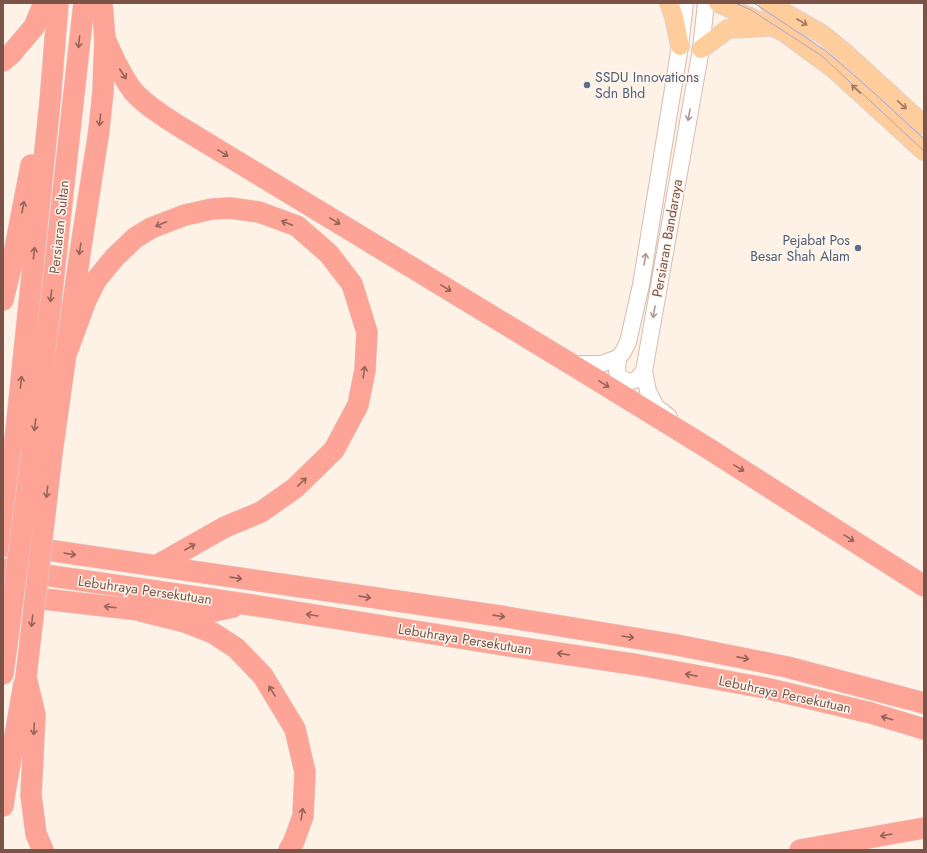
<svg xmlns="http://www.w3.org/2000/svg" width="927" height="853" viewBox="0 0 927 853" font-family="Jost,sans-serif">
	<rect width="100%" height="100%" fill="#fef2e6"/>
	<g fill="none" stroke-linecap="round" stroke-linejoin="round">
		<defs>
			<path id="secondary" d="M618 358C618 362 617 367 617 371 618 379 628 383 635 380 639 378 641 374 644 371
				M571 364H601L618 358 623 352 628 342 641 285 680 46 685 3
				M669 417 656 407 648 391 644 371 701 49 706 3"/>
			<path id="primary" d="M669 3 674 17 680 46
				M718 3 782 31 834 69 924 151
				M768 3 822 34 843 51 924 125
				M701 49 728 29 768 27"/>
			<path id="highway" d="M105 39C113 57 121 75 133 91 145 105 162 115 177 125L571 364 706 447 924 586
				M3 61 11 54 34 27 44 3
				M3 300 13 259 31 165
				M65 357 86 300 96 280 115 257 135 238 151 228 185 215 212 209 230 208 259 212 297 226 329 254 352 284 367 332 365 370 358 405 334 450 295 488 261 512 225 527 156 566
				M32 451 50 310 84 3
				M52 453 79 260 99 130 103 91 105 39 102 3
				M3 533 14 449 50 102 58 3
				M3 546 54 551 500 616 677 645 787 667 924 703
				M3 569 245 604 503 645 639 665 765 688 871 713 924 729
				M18 596 191 616 233 607
				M141 611 185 622 213 633 236 648 263 676 295 729 305 772 303 816 294 841 289 850
				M3 674 8 637
				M26 677 35 715 31 795 36 834 43 850
				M3 806 5 792 24 684
				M800 850 924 828"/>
		</defs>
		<use href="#secondary" stroke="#dabaac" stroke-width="18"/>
		<use href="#primary" stroke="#ddd2cf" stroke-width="20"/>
		<use href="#highway" stroke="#ddd2cf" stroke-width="22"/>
		<use href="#secondary" stroke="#fff" stroke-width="16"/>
		<use href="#primary" stroke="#ffcd9c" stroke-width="18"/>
		<use href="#highway" stroke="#fea497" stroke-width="21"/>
		<path stroke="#b2a2ca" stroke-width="1" d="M735 3 751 10 822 56 924 151
			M754 3 826 51 873 92 924 139"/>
		<defs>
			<path id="highway-bridge" d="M8 637 32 451
				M26 677 52 453"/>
		</defs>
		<use href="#highway-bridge" stroke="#ddd2cf" stroke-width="22" stroke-linecap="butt"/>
		<use href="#highway-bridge" stroke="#fea497" stroke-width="21"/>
	</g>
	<defs><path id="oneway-shaft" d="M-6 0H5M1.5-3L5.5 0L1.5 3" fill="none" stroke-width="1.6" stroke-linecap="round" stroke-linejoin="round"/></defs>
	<g stroke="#a37860">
		<use href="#oneway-shaft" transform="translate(802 22) rotate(30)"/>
		<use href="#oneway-shaft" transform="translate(856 89) rotate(-137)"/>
		<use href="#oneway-shaft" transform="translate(902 105) rotate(43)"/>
	</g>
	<g stroke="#956357">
		<use href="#oneway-shaft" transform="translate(79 42) rotate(96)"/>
		<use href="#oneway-shaft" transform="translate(123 74) rotate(57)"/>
		<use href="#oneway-shaft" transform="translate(100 120) rotate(96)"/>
		<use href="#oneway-shaft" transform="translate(223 153) rotate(31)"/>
		<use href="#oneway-shaft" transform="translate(23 207) rotate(-79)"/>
		<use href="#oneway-shaft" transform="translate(335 221) rotate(31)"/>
		<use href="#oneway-shaft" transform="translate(287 223) rotate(-159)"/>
		<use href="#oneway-shaft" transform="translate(161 224) rotate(157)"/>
		<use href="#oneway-shaft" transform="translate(80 249) rotate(99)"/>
		<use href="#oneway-shaft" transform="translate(34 253) rotate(-84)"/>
		<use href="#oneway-shaft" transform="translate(446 288) rotate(31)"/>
		<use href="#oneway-shaft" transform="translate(51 296) rotate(96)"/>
		<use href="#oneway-shaft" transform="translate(364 372) rotate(-81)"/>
		<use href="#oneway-shaft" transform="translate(21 382) rotate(-84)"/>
		<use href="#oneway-shaft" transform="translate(604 384) rotate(32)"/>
		<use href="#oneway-shaft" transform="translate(35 425) rotate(97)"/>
		<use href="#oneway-shaft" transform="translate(739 468) rotate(32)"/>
		<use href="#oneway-shaft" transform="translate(302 482) rotate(-44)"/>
		<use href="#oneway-shaft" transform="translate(47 492) rotate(97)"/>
		<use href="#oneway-shaft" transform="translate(849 538) rotate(32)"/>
		<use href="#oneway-shaft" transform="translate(190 547) rotate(-30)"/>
		<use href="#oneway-shaft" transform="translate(70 554) rotate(8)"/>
		<use href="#oneway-shaft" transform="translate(236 578) rotate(8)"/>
		<use href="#oneway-shaft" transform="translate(365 597) rotate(8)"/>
		<use href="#oneway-shaft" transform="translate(110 607) rotate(-173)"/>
		<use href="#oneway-shaft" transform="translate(312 615) rotate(-171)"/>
		<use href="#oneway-shaft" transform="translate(499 616) rotate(8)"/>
		<use href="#oneway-shaft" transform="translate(32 621) rotate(97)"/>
		<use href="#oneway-shaft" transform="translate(628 637) rotate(9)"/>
		<use href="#oneway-shaft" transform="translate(563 654) rotate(-172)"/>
		<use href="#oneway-shaft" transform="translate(743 658) rotate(11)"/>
		<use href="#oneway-shaft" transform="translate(691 675) rotate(-169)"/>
		<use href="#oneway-shaft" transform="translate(272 691) rotate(-122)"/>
		<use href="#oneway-shaft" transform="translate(887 718) rotate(-164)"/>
		<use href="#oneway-shaft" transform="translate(34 729) rotate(93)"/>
		<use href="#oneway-shaft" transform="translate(302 814) rotate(-81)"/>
		<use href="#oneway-shaft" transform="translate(886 835) rotate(170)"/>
	</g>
	<g stroke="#b09891">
		<use href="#oneway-shaft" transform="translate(689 115) rotate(100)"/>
		<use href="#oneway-shaft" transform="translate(645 259) rotate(-81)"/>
		<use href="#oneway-shaft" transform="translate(654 312) rotate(100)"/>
	</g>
	<g fill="#5c6f8a" stroke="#fff6ee" stroke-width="1.5">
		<circle cx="587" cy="85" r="4"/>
		<circle cx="858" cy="248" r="4"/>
	</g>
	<g text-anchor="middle" stroke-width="3" stroke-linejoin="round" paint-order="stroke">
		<g font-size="14" fill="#4e5e75" stroke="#fff6ee" text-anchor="start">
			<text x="595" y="82">SSDU Innovations<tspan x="595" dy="16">Sdn Bhd</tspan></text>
			<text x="850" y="245" text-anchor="end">Pejabat Pos<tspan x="850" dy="16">Besar Shah Alam</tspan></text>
		</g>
		<g font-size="14" fill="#7b5347" stroke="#fff6ee">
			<text transform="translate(59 227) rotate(-84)" y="5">Persiaran Sultan</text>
			<text transform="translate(667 238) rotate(-80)" y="5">Persiaran Bandaraya</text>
			<text transform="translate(145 590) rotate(8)" y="5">Lebuhraya Persekutuan</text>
			<text transform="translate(465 639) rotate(9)" y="5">Lebuhraya Persekutuan</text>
			<text transform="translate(785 694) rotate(12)" y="5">Lebuhraya Persekutuan</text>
		</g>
	</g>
	<rect width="927" height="853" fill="none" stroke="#7b5347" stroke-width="8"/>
</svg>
